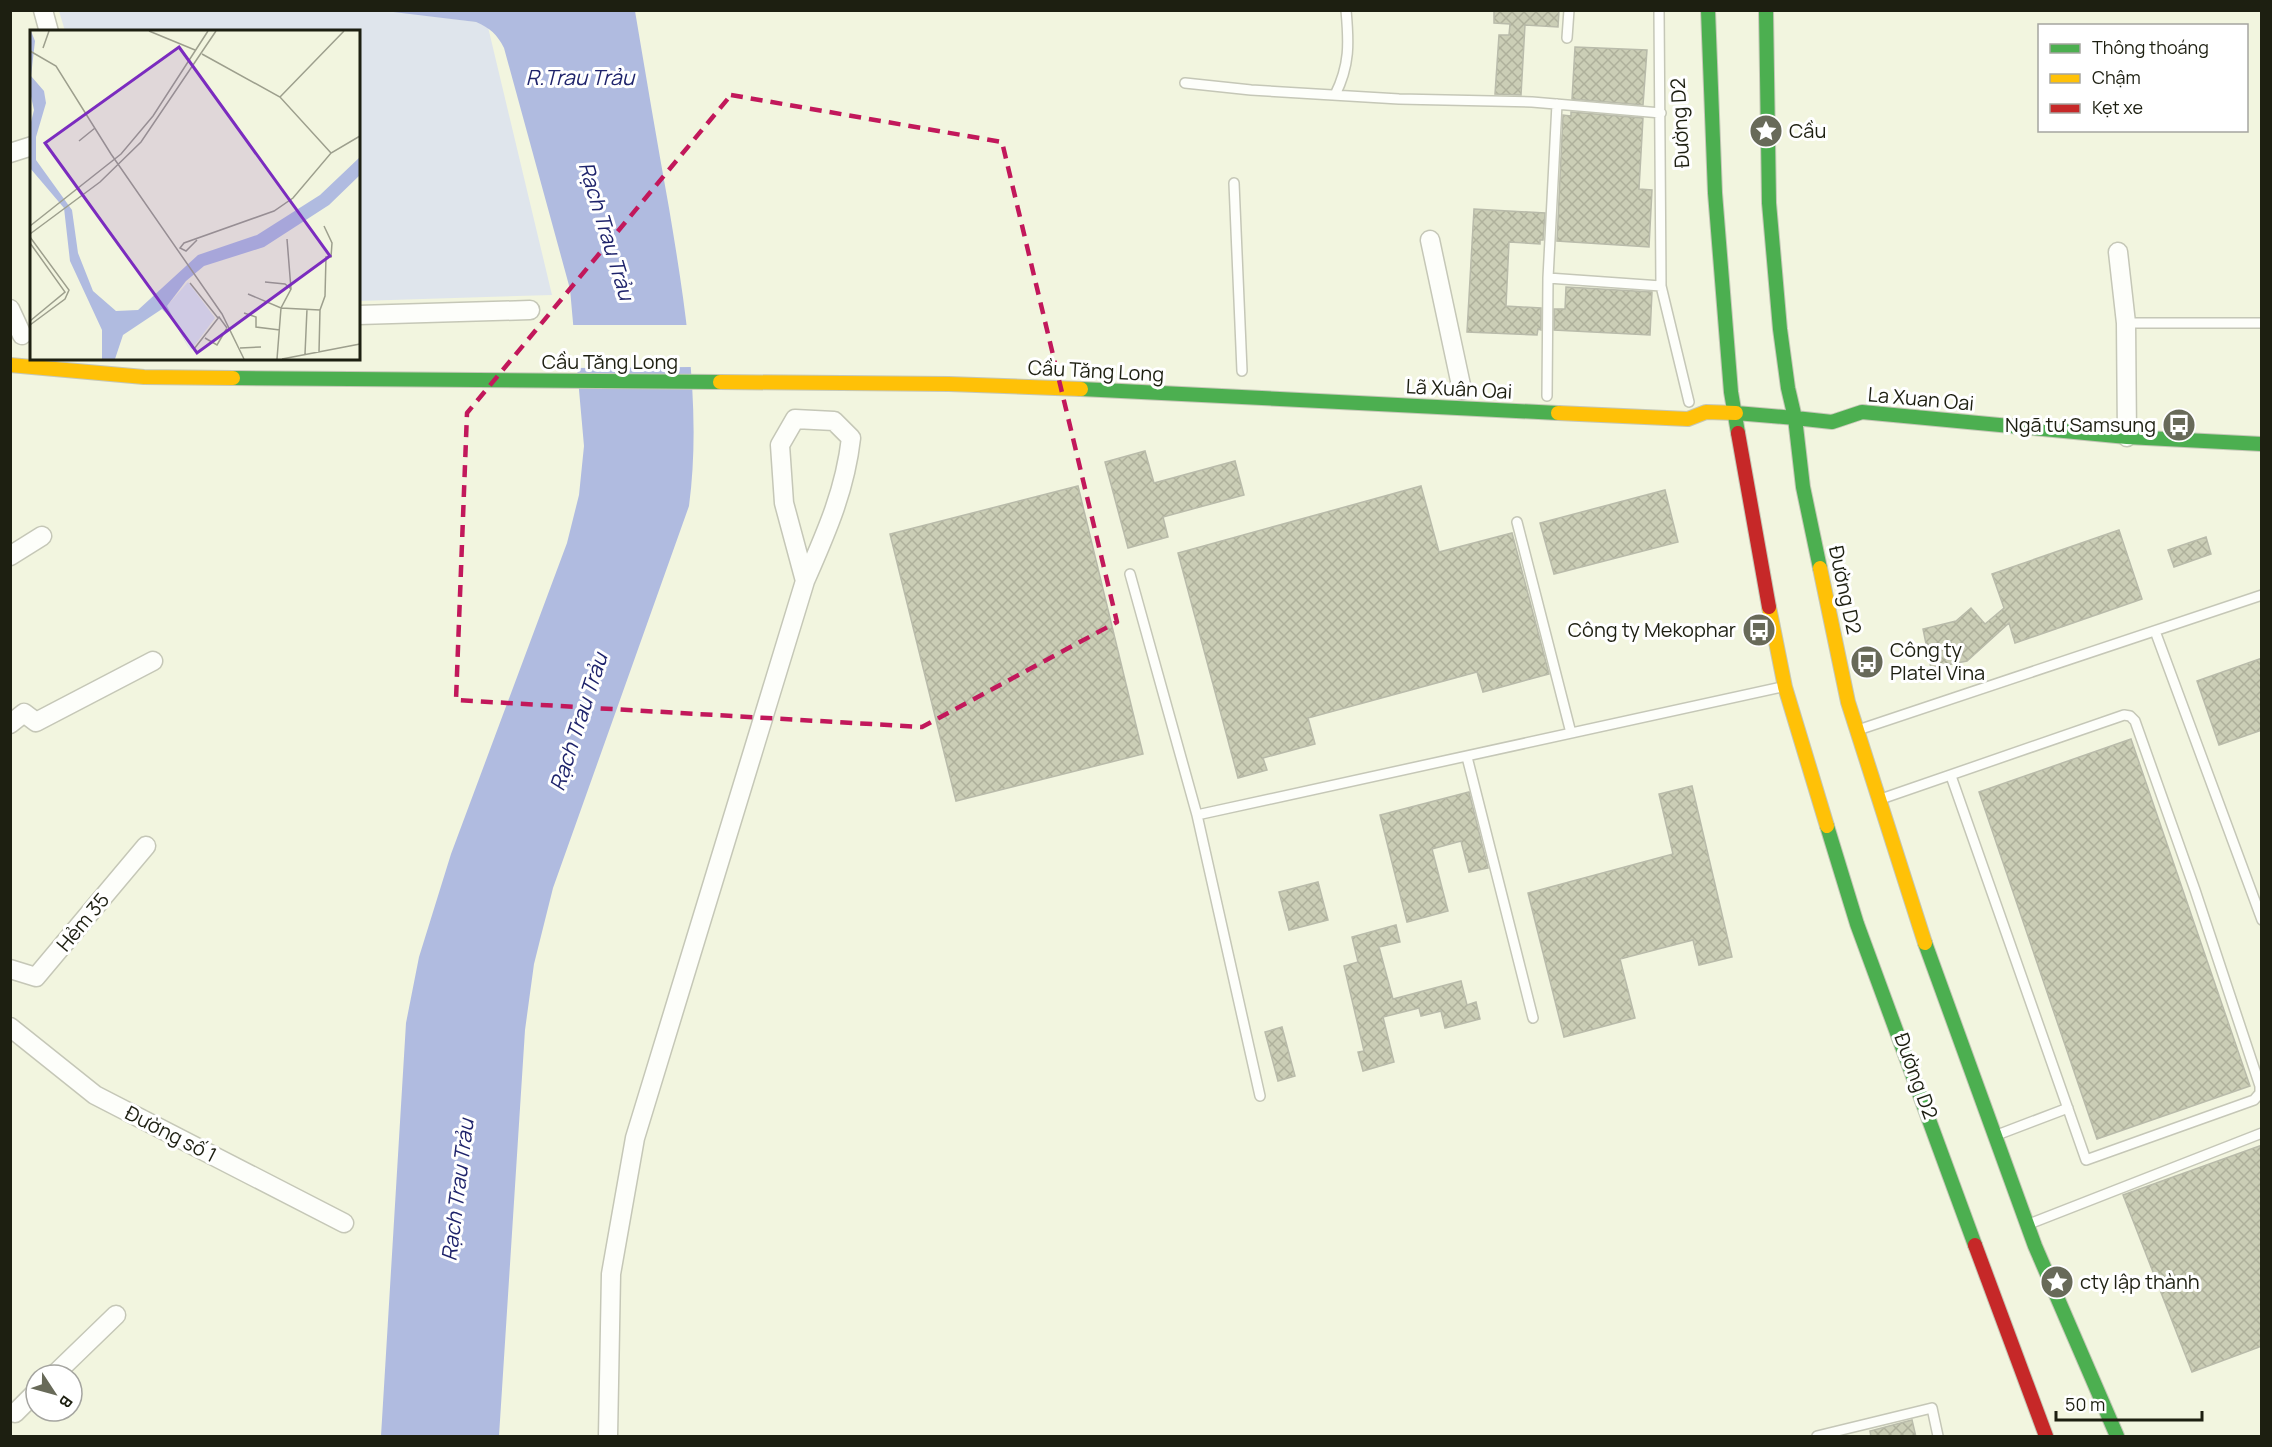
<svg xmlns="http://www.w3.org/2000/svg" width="2272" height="1447" viewBox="0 0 2272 1447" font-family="Manrope,sans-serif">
	<defs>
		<pattern id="building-cross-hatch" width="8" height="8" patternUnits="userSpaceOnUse" patternTransform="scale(1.5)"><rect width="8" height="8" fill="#cbceb6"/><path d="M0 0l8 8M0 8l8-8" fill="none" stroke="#aeb09b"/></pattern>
	</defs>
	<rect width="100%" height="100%" fill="#f2f5df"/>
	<path fill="#dfe5ec" d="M385 10 476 22 488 27 552 295 359 301 358 32 65 31 59 11Z"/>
	<path fill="#b0bbe0" d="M385 11H635C646 76 657 142 669 208 685 304 702 408 689 506L553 888 534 964 525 1030 499 1436H381L406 1023 419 957 451 854 567 543 579 495 584 446 570 289 504 48C497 34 490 28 476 22Z"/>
	<path fill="#f2f5df" d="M571 325H689L692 367 574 368Z"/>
	<path fill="url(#building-cross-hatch)" stroke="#b9bbaa" stroke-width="1.5" d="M1494 10H1559L1558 27 1525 25 1521 95 1495 94 1499 35H1509L1510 24 1494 23Z
		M1575 47 1647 50 1643 105 1572 99Z
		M1571 112 1643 118 1639 189 1652 190 1649 247 1557 241 1563 115 1571 116Z
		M1474 209 1545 213 1543 240H1540V244L1509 242 1506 306 1541 308V330L1538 329 1537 335 1467 332Z
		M1566 287 1652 292 1650 335 1554 330V309H1565Z
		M1145 451 1154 483 1235 461 1244 495 1163 517 1168 537 1128 548 1105 462Z
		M1078 486 1143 754 956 801 890 534Z
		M1421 486 1439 552 1512 533 1549 674 1483 692 1477 672 1308 718 1315 744 1263 758 1267 770 1238 778 1178 553Z
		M1665 490 1678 542 1554 574 1540 523Z
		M2119 530 2142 599 2015 643 2009 623 1967 661 1931 668 1923 629 1956 621 1971 608 1985 624 2004 608 1992 574Z
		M2206 537 2211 554 2174 567 2168 550Z
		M2262 658V730L2219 745 2197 681Z
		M2131 739 2250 1086 2097 1139 1979 792Z
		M1692 786 1732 957 1699 965 1693 940 1620 959 1635 1018 1564 1037 1528 893 1673 854 1659 794Z
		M1469 792 1488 868 1469 872 1461 841 1432 849 1448 911 1407 922 1380 815Z
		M1318 882 1328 920 1289 930 1279 892Z
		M1396 925 1400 942 1379 947 1393 999 1461 981 1467 1005 1476 1002 1480 1019 1445 1028 1441 1011 1421 1016 1419 1008 1383 1017 1394 1062 1363 1071 1358 1052 1364 1051 1344 966 1358 962 1352 937Z
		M1282 1027 1295 1076 1278 1081 1265 1032Z
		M2262 1145V1346L2192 1372 2123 1195Z
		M1912 1420 1916 1437H1871L1870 1431Z"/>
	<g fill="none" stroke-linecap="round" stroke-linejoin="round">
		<defs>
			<path id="lane" d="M1659 10 1661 286 1689 402
				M1567 38 1569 10
				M1185 83 1251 90 1399 99 1532 102 1661 113
				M1335 95C1350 65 1349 43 1346 10
				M1234 183 1242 371
				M1548 278 1661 286
				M2126 323H2262
				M1547 396 1548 278 1557 104
				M1517 522 1571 733
				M1130 574 1197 815 1782 687
				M2155 631 2262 920
				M1861 729 2262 595
				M1467 757 1533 1018
				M1881 799 2124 715 2130 716 2135 721 2195 890 2260 1086V1093L2254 1100 2086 1160 1951 776
				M1197 815 1260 1096
				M1997 1135 2068 1108
				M2029 1224 2262 1133
				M1817 1436 1932 1408 1938 1436"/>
			<path id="street" d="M43 10 49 32
				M10 153 32 146
				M1430 240 1462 390
				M2118 252 2126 323 2127 437
				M10 309 22 335
				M358 315 530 310
				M10 556 42 536
				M10 724 24 713 36 722 153 661
				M10 969 36 977 146 846
				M10 1027 95 1095 344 1223
				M54 1375 116 1315
				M15 1413 36 1392
				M608 1436 611 1274 635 1138 805 581C826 533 845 491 851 438L834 421 795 419 780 445 784 503 805 581"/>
			<path id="fast" d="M1708 10 1715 193 1731 392 1738 433
				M1766 10 1769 203 1780 329 1788 388 1795 418 1803 487 1820 568
				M233 378 720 382
				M1081 389 1558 413
				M1736 413 1795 418
				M1795 418 1832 422 1862 412 2127 437 2262 444
				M1827 826 1857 924 1975 1245
				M1925 943 2035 1246 2117 1436"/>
			<path id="slow" d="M10 365 144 377 233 378
				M720 382 949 384 1081 389
				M1558 413 1688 419 1706 412 1736 413
				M1820 568 1848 702 1925 943
				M1769 607 1785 687 1827 826"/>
			<path id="jam" d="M1738 433 1769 607
				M1975 1245 2046 1436"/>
		</defs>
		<use href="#lane" stroke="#c5c7b7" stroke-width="12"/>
		<use href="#street" stroke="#c5c7b7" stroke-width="21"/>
		<use href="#fast" stroke="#c5c7b7" stroke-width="16"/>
		<use href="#slow" stroke="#c5c7b7" stroke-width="16"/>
		<use href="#jam" stroke="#c5c7b7" stroke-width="16"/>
		<use href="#lane" stroke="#fdfefa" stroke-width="9"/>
		<use href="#street" stroke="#fdfefa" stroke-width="18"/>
		<use href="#fast" stroke="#4caf50" stroke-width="14"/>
		<use href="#slow" stroke="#ffc107" stroke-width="14"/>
		<use href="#jam" stroke="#c62828" stroke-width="14"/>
	</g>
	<path fill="none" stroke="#c2185b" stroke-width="4.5" stroke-dasharray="12 8" stroke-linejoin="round" d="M731 95 1002 142 1117 622 922 727 456 700 467 413Z"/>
	<defs>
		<symbol id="sight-disc" viewBox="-11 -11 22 22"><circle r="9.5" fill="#686a59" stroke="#fff"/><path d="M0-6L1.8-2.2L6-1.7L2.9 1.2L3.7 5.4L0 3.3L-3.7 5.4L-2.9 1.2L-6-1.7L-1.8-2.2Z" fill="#fff"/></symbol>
		<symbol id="bus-disc" viewBox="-11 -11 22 22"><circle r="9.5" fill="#686a59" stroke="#fff"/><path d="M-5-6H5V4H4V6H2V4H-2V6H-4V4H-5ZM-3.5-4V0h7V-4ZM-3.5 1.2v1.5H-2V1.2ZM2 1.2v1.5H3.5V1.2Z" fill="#fff"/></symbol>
	</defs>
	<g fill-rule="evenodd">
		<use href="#sight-disc" x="1747" y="112" width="38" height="38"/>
		<use href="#bus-disc" x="2160" y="406" width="38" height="38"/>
		<use href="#bus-disc" x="1740" y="611" width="38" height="38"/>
		<use href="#bus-disc" x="1848" y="643" width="38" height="38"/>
		<use href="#sight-disc" x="2038" y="1263" width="38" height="38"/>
	</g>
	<g text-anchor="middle" stroke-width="6" stroke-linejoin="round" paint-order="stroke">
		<g font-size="20" fill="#1d1f11" stroke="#fff">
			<text transform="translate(1680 123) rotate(-93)" y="7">Đường D2</text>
			<text x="610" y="369">Cầu Tăng Long</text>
			<text transform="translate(1096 371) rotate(3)" y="7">Cầu Tăng Long</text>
			<text transform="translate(1459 389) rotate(3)" y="7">Lã Xuân Oai</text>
			<text transform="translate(1921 399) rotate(5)" y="7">La Xuan Oai</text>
			<text transform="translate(1845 590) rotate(78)" y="7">Đường D2</text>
			<text transform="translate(83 922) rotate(-50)" y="7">Hẻm 35</text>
			<text transform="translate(1916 1076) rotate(70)" y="7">Đường D2</text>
			<text transform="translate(171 1134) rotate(27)" y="7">Đường số 1</text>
		</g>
		<g font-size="20" fill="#1d1f11" stroke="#fff" text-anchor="start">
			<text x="1789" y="138">Cầu</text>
			<text x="2156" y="432" text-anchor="end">Ngã tư Samsung</text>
			<text x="1736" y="637" text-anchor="end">Công ty Mekophar</text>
			<text x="1890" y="657">Công ty<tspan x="1890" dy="23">Platel Vina</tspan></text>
			<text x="2080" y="1289">cty lập thành</text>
		</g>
		<g font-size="21" font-style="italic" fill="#1e236b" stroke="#fff">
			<text x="580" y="85">R.Trau Trảu</text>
			<text transform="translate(606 231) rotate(73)" y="7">Rạch Trau Trảu</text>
			<text transform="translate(579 722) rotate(-72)" y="7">Rạch Trau Trảu</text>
			<text transform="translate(458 1190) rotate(-83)" y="7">Rạch Trau Trảu</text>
		</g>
	</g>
	<g transform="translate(30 30)">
		<rect width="330" height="330" fill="#f2f5df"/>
		<path d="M158 252 185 288 161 320 137 276Z" fill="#dfe5ec"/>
		<path d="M1 1 5 11 1 46 14 61 16 73 6 107V130L42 180 48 223 63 261 86 281 108 280 168 225 227 205 290 165 330 127V145L299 175 234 217 174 236 156 251 137 276 161 322 144 291 132 279 93 305 85 329H72V300L40 231 34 178 0 138V96L4 80 0 62Z" fill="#b0bbe0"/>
		<path fill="none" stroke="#9d9f8d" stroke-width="1.5" d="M119 1 165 20M13 18 19 1M0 21 26 36 81 124 192 284 214 329M172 24 250 67 301 123M250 67 314 1M49 111 65 98M0 196 91 124 123 86 178 1M0 204 70 152 111 112 186 1M0 207 39 260 35 269 0 295M167 210 156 221 150 218 154 213 244 181 263 168 301 123 330 106M0 213 35 262 0 291M235 252 255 254 261 259M160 253 188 288M218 264 251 278 290 280M214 283 226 287V297L250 300M175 308 187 315 197 298M210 318 231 317M164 319 189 287 197 298M289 322 290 280 295 266 296 227H301L302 213 294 196M275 324 277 279M247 329 251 278 261 259 257 209M252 329 330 314"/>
		<path fill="#7b2cbf" fill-opacity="0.15" stroke="#7b2cbf" stroke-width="3" d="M149 17 300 226 167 323 15 113Z"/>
		<rect width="330" height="330" fill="none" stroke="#1d1f11" stroke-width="3"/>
	</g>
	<rect width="2272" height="1447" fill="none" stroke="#1d1f11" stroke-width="24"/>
	<rect x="2038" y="24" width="210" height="108" fill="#ffffff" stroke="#a5a5a0" stroke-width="1.5"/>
	<rect x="2050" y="44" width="30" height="9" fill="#4caf50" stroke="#a5a5a0" stroke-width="1.5"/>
	<text x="2092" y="54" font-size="18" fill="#1d1f11">Thông thoáng</text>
	<rect x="2050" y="74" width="30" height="9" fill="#ffc107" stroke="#a5a5a0" stroke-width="1.5"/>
	<text x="2092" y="84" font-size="18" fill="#1d1f11">Chậm</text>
	<rect x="2050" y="104" width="30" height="9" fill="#c62828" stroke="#a5a5a0" stroke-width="1.5"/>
	<text x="2092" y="114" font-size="18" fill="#1d1f11">Kẹt xe</text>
	<g transform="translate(54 1393) rotate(126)"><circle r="28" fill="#ffffff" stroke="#a5a5a0" stroke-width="1.5"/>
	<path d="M0-4.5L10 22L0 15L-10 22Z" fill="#686a59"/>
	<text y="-9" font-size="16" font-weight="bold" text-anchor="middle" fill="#1d1f11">B</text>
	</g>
	<path d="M2056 1411v9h146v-9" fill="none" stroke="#1d1f11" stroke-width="3"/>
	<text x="2065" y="1411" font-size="18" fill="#1d1f11" stroke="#ffffff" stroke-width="4.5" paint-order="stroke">50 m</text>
</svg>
